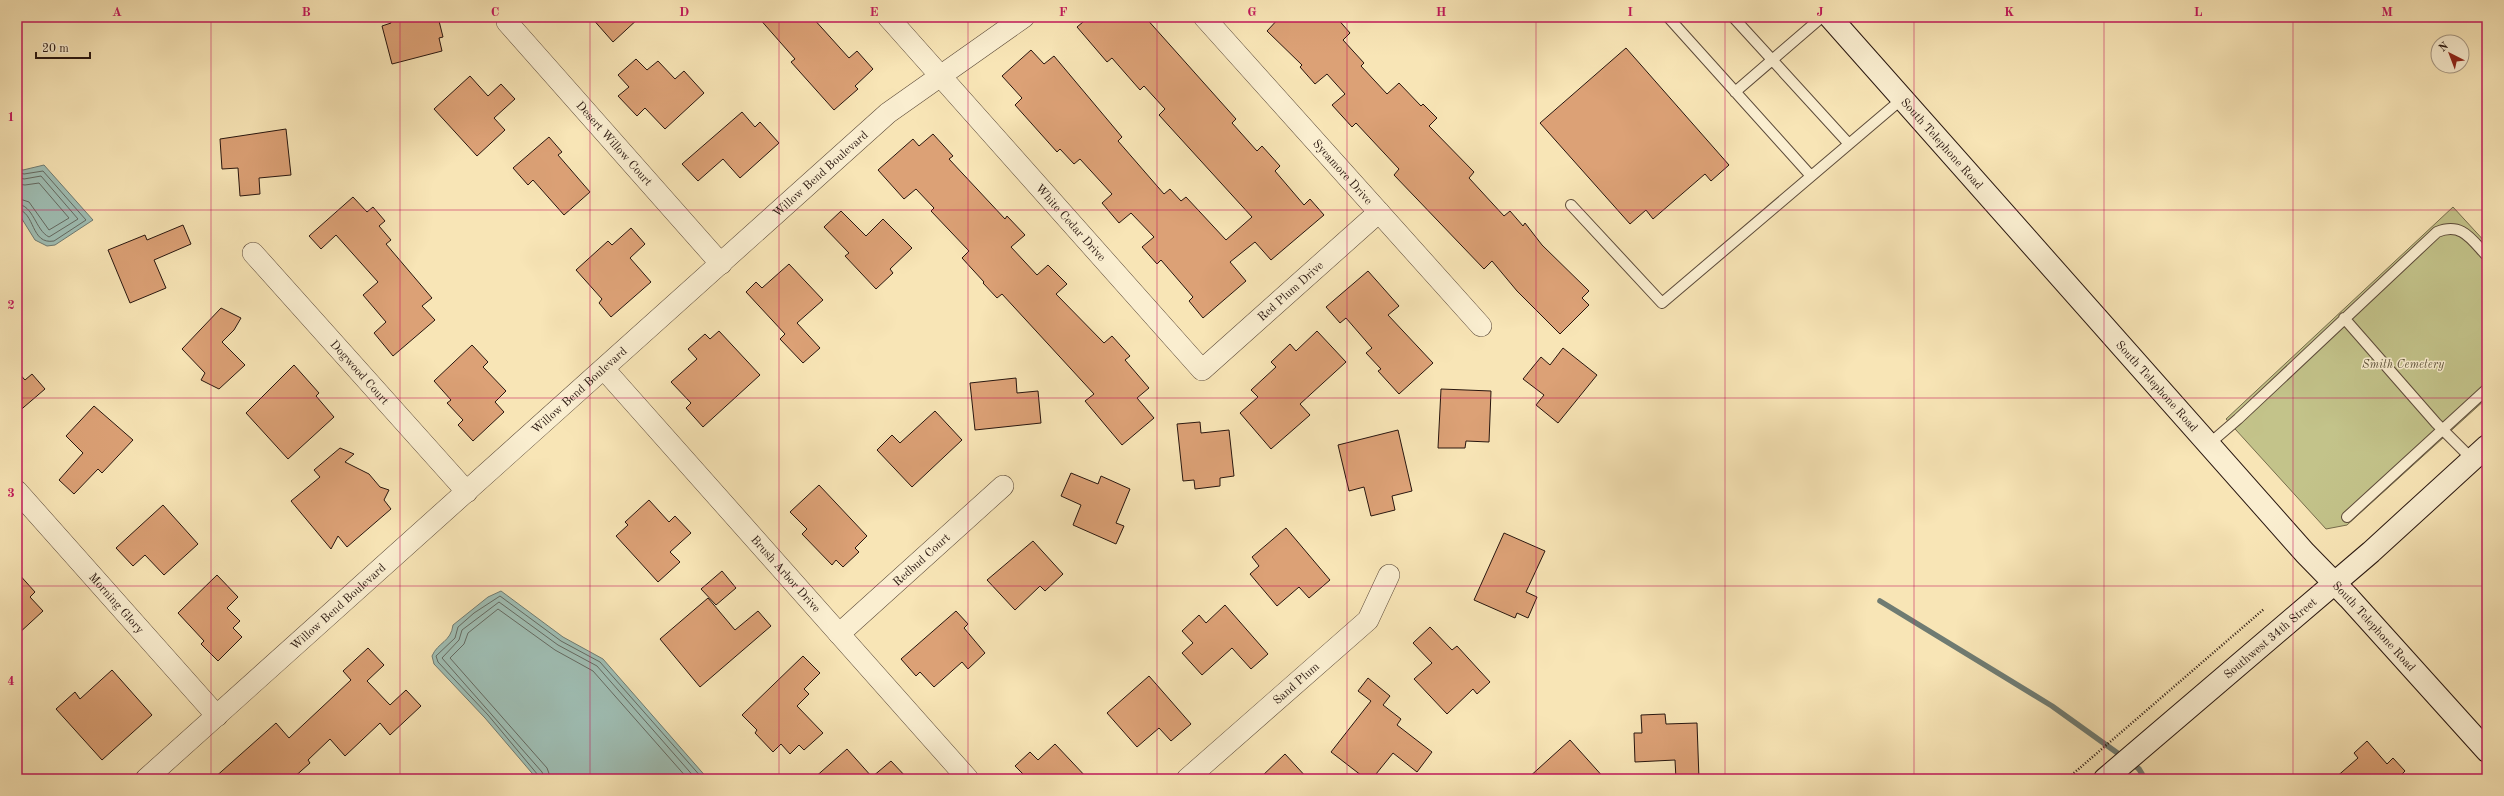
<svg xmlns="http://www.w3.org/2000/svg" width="2504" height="796" viewBox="0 0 2504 796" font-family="'Old Standard TT',serif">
	<rect width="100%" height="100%" fill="#f8e5b6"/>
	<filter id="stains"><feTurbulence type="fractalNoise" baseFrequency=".005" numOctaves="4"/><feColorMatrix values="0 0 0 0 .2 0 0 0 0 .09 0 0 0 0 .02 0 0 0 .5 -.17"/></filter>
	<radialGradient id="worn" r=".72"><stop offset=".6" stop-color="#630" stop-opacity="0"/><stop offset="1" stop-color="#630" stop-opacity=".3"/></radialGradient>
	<path fill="#c3c38a" stroke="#766c4c" d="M2453 207 2487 244V398L2347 525 2326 529 2226 419Z"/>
	<path fill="#9fbeb4" stroke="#6f7b72" d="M44 165 93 220 55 245 47 246 35 240 17 211V168L23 170Z
		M501 591 563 637 603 659 708 779H537L485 718 434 664 432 656C438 642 451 642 453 625L488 597Z"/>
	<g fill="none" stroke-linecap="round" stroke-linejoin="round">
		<path stroke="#646a62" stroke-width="1" d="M17 172 24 174 43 171 86 220 54 241C30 245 36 212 17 209
			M17 177 24 179 41 176 78 219 49 237C35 230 34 205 17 204
			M17 184 25 185 39 183 69 218 49 230 29 202 17 198
			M540 779 538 775 488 715 438 662 436 656 455 638 458 627 474 613 500 596 561 641 600 662 703 779
			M545 779 542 772 442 658 459 640 462 630 499 602 558 645 597 666 696 779
			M551 779 547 768 450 658 464 644 468 633 498 609 555 650 593 671 688 779"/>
		<path stroke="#6f7b72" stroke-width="5.5" d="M1880 601 2052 706 2123 757
			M2130 762 2139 769 2145 779"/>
	</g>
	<path fill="#dca176" stroke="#28160f" d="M389 17H438L443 37 439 38 442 51 392 64 382 26 391 23Z
		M591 17H640L613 42Z
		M758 17H812L849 58 857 51 873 69 855 86 858 89 834 110 791 62 795 59Z
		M1089 17H1145L1236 119 1232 123 1257 151 1262 146 1280 166 1275 171 1304 205 1310 199 1324 215 1271 260 1255 242 1230 262 1246 281 1203 318 1189 301 1193 297 1161 260 1157 264 1142 247 1154 237 1131 213 1119 223 1102 203 1112 194 1080 159 1074 164 1060 149 1057 152 1015 105 1022 98 1002 76 1031 50 1044 64 1054 56 1122 137 1118 141 1164 194 1170 189 1181 201 1186 197 1226 240 1252 217 1159 115 1165 109 1144 86 1140 90 1112 58 1107 62 1077 27Z
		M1280 17H1336L1350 33 1343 40 1364 63 1361 66 1387 94 1399 83 1421 106 1423 104 1437 118 1429 126 1474 172 1469 178 1504 216 1510 211 1523 226 1525 223 1542 245 1589 291 1582 298 1589 305 1560 334 1517 291 1492 261 1484 269 1394 175 1399 169 1356 123 1352 127 1332 105 1345 94 1327 74 1315 84 1300 67 1302 65 1267 31Z
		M1626 48 1729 165 1711 181 1705 174 1653 219 1646 210 1630 224 1540 123Z
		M636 59 647 70 658 61 675 79 684 71 704 93 665 129 645 108 637 116 618 96 629 87 618 75Z
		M470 76 488 96 501 84 515 99 494 118 505 130 477 156 434 109Z
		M742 112 755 127 760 122 779 143 740 178 723 159 698 181 682 164Z
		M286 129 291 175 259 178 260 194 240 196 238 168 222 169 220 139Z
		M933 134 953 156 949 159 1005 219 1007 216 1025 235 1011 247 1037 275 1048 265 1067 284 1056 294 1104 343 1112 336 1130 356 1125 360 1149 388 1137 398 1154 418 1122 445 1085 401 1094 394 1002 294 997 298 983 283 984 282 962 258 969 251 931 211 934 208 916 189 904 199 878 170 913 139 919 146Z
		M549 137 562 152 558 155 590 192 564 215 533 180 528 185 513 168Z
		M353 197 367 212 373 207 385 221 379 226 391 240 386 244 432 298 422 306 435 320 393 356 374 333 386 322 363 295 378 282 336 235 321 249 309 236Z
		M841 211 866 236 883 219 912 248 890 269 893 273 876 289 845 256 849 253 824 227Z
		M183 225 191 244 154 260 166 288 130 303 108 250 145 235 147 240Z
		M631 228 645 244 630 258 651 282 611 317 599 303 602 299 576 270 608 241 612 245Z
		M789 264 823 300 797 323 820 348 803 363 780 339 785 334 746 292 756 282 762 288Z
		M1368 271 1399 306 1388 315 1433 363 1399 394 1378 371 1381 369 1366 353 1372 348 1346 318 1340 323 1326 307Z
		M221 308 241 318 234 330 222 342 245 365 219 389 201 380 205 373 182 349Z
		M719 331 760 375 703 427 686 408 691 403 671 382 697 359 688 349 705 334 710 339Z
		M1317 331 1346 362 1300 404 1310 415 1271 449 1240 413 1258 397 1251 390 1276 367 1271 362 1290 344 1296 351Z
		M472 345 488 362 483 367 506 391 495 402 504 412 473 441 458 425 463 420 447 403 451 400 434 381Z
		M1563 348 1597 375 1558 423 1536 405 1544 395 1523 379 1541 357 1550 365Z
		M294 365 319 393 316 396 334 417 288 459 246 413Z
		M17 371 25 380 32 374 45 389 17 413Z
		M1016 378 1017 393 1038 391 1041 423 975 430 970 383Z
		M1441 389 1491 391 1489 442 1466 441 1465 448H1438Z
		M94 406 133 440 102 473 98 469 74 494 59 480 83 453 66 436Z
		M935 411 962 440 912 487 877 450 892 435 900 443Z
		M1200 422 1201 433 1229 430 1234 476 1220 478V486L1195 489 1194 480 1183 481 1177 424Z
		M1398 430 1412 491 1392 496 1395 510 1371 516 1364 487 1349 491 1338 445Z
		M340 448 354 454 345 462 369 474 380 487 389 490 384 500 391 509 347 547 338 536 331 549 291 501 320 477 314 470Z
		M1071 473 1098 484 1101 476 1130 489 1116 523 1124 526 1116 544 1073 525 1081 505 1061 496Z
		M819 485 867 536 855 548 859 552 843 567 836 560 832 565 802 534 807 529 790 512Z
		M649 500 669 522 675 516 691 533 670 552 680 562 658 582 616 536 628 525 625 522Z
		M163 505 198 544 164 575 145 555 133 566 116 548Z
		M1286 528 1330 580 1309 598 1299 587 1277 606 1250 574 1259 566 1252 557Z
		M1504 533 1545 551 1526 592 1537 597 1528 618 1517 613 1515 618 1474 600Z
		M1033 541 1063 574 1045 591 1040 586 1015 610 987 580Z
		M722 571 736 588 716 605 701 589Z
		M17 572 35 592 30 597 43 611 17 635Z
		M217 575 238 597 227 608 240 621 233 628 242 637 218 661 201 644 204 641 178 613Z
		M708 598 735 630 758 611 771 626 700 687 660 639Z
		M1225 605 1268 654 1251 669 1232 648 1202 675 1182 653 1193 643 1182 631 1199 615 1206 623Z
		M956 611 968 624 964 628 985 653 968 669 962 662 934 687 920 672 916 676 901 659Z
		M1430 627 1452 650 1457 646 1490 682 1477 694 1473 689 1447 714 1414 679 1432 663 1413 643Z
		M368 648 384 665 367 681 390 705 406 690 421 706 390 735 380 723 345 756 330 739 308 760 310 763 292 779H213L276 723 289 738 351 680 343 671Z
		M803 656 820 673 804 689 809 694 797 706 823 733 804 750 799 745 790 754 781 744 773 752 755 733 757 730 742 715Z
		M112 670 152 715 102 760 56 709 75 692 80 699Z
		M1149 676 1191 724 1171 741 1159 728 1137 747 1107 713Z
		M1368 678 1390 696 1383 705 1401 719 1397 725 1432 752 1417 772 1393 753 1372 779H1366L1331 752 1371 701 1358 691Z
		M1665 714 1666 724 1697 723 1699 779H1676L1675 760 1635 762 1634 733H1642L1641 715Z
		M1570 740 1605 779H1527Z
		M2367 741 2387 764 2393 758 2405 771 2399 777 2401 779H2334L2358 758 2354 753Z
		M1055 744 1088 779H1028L1015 766 1030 752 1038 760Z
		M847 749 872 777 891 761 908 779H813Z
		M1285 754 1308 779H1259Z"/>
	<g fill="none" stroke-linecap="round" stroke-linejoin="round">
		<defs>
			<path id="lane" d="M1668 17 1811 176
				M1733 17 1849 144
				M1735 92 1822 17
				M1571 205 1662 303 1902 99
				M2344 318 2436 423 2472 459
				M2209 444 2238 419 2437 232C2462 222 2471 239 2487 256
				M2347 517 2487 389"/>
			<g id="street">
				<path id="s1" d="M888 17 1202 370 1379 212"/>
				<path id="s2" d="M1204 17 1481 326"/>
				<path id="s3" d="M507 22 721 264"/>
				<path id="s4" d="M253 253 467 492"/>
				<path id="s5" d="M604 369 968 779"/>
				<path id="s6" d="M17 491 217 716"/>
				<path id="s7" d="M839 634 1003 486"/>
				<path id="s8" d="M146 779 888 113 1024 17"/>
				<path id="s9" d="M1187 779 1368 620 1389 575"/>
			</g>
			<g id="secondary">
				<path id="s10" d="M1830 17 2305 553 2349 598 2487 751"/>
				<path id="s11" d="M2105 779 2371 552 2487 446"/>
			</g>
		</defs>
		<use href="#lane" stroke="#5c4a39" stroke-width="12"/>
		<use href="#street" stroke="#5c4a39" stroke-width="22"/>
		<use href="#secondary" stroke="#28160f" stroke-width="24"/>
		<path stroke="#28160f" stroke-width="2.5" stroke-dasharray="1 2" stroke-linecap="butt" d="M2067 779 2264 609"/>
		<use href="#lane" stroke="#faeed0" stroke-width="10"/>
		<use href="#street" stroke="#faeed0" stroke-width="21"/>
		<use href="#secondary" stroke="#faeed0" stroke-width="22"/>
	</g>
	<path fill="none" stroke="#c2185b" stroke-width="1" stroke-opacity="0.55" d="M211 17V779M400 17V779M590 17V779M779 17V779M968 17V779M1157 17V779M1347 17V779M1536 17V779M1725 17V779M1914 17V779M2104 17V779M2293 17V779M17 210H2487M17 398H2487M17 586H2487"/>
	<g text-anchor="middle" stroke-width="3" stroke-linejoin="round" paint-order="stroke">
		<g font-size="12" fill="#28160f" stroke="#faeed0">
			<text dy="4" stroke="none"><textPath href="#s3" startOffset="162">Desert Willow Court</textPath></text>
			<text dy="4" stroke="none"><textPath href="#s10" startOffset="169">South Telephone Road</textPath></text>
			<text dy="4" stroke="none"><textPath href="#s2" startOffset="208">Sycamore Drive</textPath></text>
			<text dy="4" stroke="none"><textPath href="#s8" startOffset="906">Willow Bend Boulevard</textPath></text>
			<text dy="4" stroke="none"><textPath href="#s1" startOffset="275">White Cedar Drive</textPath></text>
			<text dy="4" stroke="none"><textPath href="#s1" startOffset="591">Red Plum Drive</textPath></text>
			<text dy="4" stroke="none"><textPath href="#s4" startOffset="160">Dogwood Court</textPath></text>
			<text dy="4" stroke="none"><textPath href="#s10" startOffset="493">South Telephone Road</textPath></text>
			<text dy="4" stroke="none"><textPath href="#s8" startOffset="582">Willow Bend Boulevard</textPath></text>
			<text dy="4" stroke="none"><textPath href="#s7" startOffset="111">Redbud Court</textPath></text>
			<text dy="4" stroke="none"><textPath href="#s5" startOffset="274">Brush Arbor Drive</textPath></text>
			<text dy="4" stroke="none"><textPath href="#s6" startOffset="150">Morning Glory</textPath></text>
			<text dy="4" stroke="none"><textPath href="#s8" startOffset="258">Willow Bend Boulevard</textPath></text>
			<text dy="4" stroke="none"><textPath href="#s10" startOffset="817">South Telephone Road</textPath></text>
			<text dy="4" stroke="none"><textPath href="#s11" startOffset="217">Southwest 34th Street</textPath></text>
			<text dy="4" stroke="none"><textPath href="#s9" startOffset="145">Sand Plum</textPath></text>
		</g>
		<g font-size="12" font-style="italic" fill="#5e533a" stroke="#faeed0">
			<text x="2403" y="368">Smith Cemetery</text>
		</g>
	</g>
	<rect width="2504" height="796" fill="none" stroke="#f8e5b6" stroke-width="44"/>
	<g transform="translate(2450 54) rotate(318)"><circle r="19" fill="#faeed0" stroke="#a69883"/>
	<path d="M0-3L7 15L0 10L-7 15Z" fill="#8f2418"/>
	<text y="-6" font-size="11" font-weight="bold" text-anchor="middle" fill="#28160f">N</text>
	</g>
	<path d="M36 52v6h54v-6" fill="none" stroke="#28160f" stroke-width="2"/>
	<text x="42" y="52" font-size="12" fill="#28160f" stroke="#faeed0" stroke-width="3" paint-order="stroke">20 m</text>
	<rect x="22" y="22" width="2460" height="752" fill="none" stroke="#c2185b" stroke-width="1.5"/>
	<g font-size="13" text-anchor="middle" font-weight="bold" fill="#c2185b">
		<text x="117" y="16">A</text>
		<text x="306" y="16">B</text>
		<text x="495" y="16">C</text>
		<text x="684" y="16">D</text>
		<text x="874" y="16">E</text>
		<text x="1063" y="16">F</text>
		<text x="1252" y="16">G</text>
		<text x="1441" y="16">H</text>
		<text x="1630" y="16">I</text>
		<text x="1820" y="16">J</text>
		<text x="2009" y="16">K</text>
		<text x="2198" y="16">L</text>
		<text x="2387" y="16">M</text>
		<text x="11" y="121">1</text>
		<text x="11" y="309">2</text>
		<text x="11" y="497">3</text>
		<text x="11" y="685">4</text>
	</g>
	<rect width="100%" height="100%" filter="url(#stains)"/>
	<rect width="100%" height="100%" fill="url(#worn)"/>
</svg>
